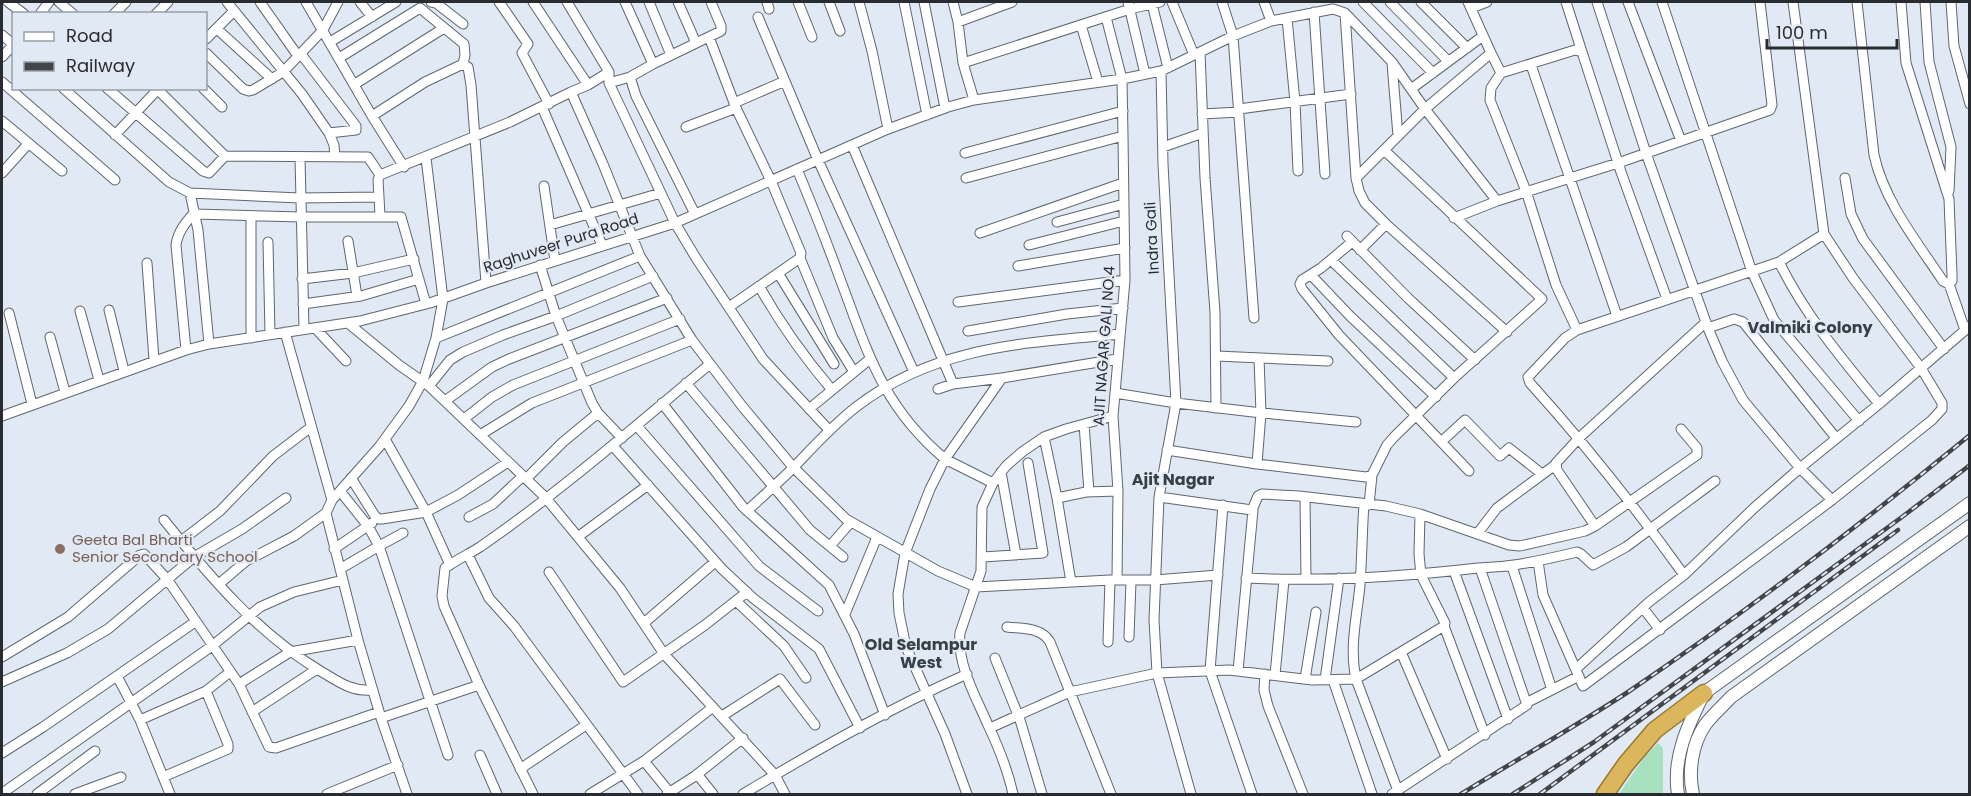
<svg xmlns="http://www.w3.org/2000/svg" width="1971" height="796" viewBox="0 0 1971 796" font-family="Poppins,sans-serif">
	<rect width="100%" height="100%" fill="#e1eaf4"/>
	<path fill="#a8e1bf" d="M1658 743 1663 748V794H1619L1645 756Z"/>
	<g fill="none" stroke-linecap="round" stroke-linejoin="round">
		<defs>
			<path id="minor" d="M8 2 24 14
				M59 2 73 14
				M227 2 302 94 329 133 334 145 335 157
				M260 2 298 56
				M306 2 372 116 404 167
				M360 2 372 17
				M431 2 436 3 463 24
				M499 2 528 44 522 53 549 104
				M533 2 588 85
				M567 2 609 72V83
				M625 2 653 64
				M649 2 671 55
				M678 2 696 43
				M711 2 721 26V31L653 64 630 77 609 83 675 223 696 258 763 359 829 430
				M767 2 769 9
				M798 2 812 37
				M829 2 840 31
				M859 2 872 51 888 129
				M904 2 927 115
				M924 2 945 108
				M953 2 958 22 963 63
				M1128 2 1145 74
				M1172 2 1194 55
				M1222 2 1233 36 1254 318
				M1264 2 1271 21
				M1363 2 1433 73
				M1390 2 1448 61
				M1421 2 1467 48
				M1566 2 1582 52
				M1597 2 1646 153 1708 328 1722 361 1743 400 1800 468 1832 500
				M1628 2 1681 141
				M1662 2 1752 272 1774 320 1859 421
				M1857 2 1874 155C1884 201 1917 242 1943 281L1949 284 1965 330
				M1901 2 1906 63 1949 199 1952 274V281L1949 284
				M1925 2 1929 62 1951 147 1949 191
				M1951 2 1954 46 1970 104
				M1152 4 1168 68
				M1471 8 1487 2
				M1314 12 1325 174
				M1345 13 1392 62 1425 109 1497 201
				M40 14 49 2
				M114 14 126 2
				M156 14 168 2
				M758 17 818 160 914 372
				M1106 17 1122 79 1123 136 1125 280 1113 416 1118 491 1117 580
				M1287 18 1295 102 1298 171
				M958 22 1012 2
				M1081 25 1098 82
				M217 29 272 79
				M2 35 14 45
				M709 37 736 108
				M206 39 234 11
				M330 42 396 2
				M1200 52 1205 178 1215 312 1216 408
				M206 53 243 89 249 91 253 90 283 72 323 30 338 2
				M1491 53 1501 73
				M301 54 356 126V130L329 133
				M2 57 14 44
				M339 58 420 8 464 44 465 55 463 64
				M1392 63 1398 136
				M463 64 468 67 471 85 486 283
				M1531 65 1617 316
				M1161 71 1163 164 1176 403 1159 497 1154 620 1157 673 1191 794
				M630 77 636 96 695 214
				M2 82 115 180
				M355 84 444 28
				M63 88 169 182 190 193 300 198 379 197 380 216
				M107 88 203 171 209 173 225 156
				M156 88 225 156 368 157 380 175 510 122 571 92 603 164 640 256 692 340 742 406 793 467 846 519 938 571 976 587 1110 580H1155L1218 575
				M203 88 222 107
				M1411 89 1483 36
				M571 92 588 85 609 72
				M974 100 963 63 1130 9 1160 2
				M734 103 785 81
				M542 107 602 245
				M1239 109 1351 94
				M1202 114 1239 112
				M372 116 425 82 463 64
				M2 121 62 171
				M686 127 736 108 771 181 801 253 800 258 833 338 854 372
				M115 135 159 88
				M852 145 953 384
				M1163 147 1203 133
				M965 153 1123 111
				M300 157 304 329
				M797 169C812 205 826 240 839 276 867 350 881 405 945 459L993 483
				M2 173 28 144
				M966 178 1123 136
				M1356 178 1425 109 1491 53 1468 2
				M1845 178 1851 214 1863 239 1944 349
				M544 186 555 261
				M190 193 198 230 209 344
				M379 197 378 180 380 175
				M195 214 301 217H401L426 304
				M1454 218 1497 201 1618 163 1770 110 1772 105 1760 2
				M251 221V338
				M1057 222 1124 204
				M550 225 661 193
				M980 233 1123 183
				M1347 236 1408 298 1475 360
				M348 241 357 296
				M268 242 270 334
				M1352 242 1321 268 1302 280 1300 284 1302 289 1339 335 1469 471
				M1029 245 1124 221
				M1360 250 1386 224
				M1331 260 1454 378
				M1779 262C1805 315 1842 359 1879 404
				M147 263 154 360
				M540 265 556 316 592 403 598 413 622 438
				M1018 266 1125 248
				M778 273 834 364
				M1311 275 1350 316 1436 397
				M302 279 353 273 414 259
				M759 286C781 325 803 356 832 390
				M958 302 1125 280
				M303 304 361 296 419 279
				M729 307 800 258
				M109 310 124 371
				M80 311 99 380
				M9 313 32 404
				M348 323 399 365 429 386 545 497 620 588 664 654 775 775 785 794
				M315 328 346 361
				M1708 328 1734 319 1743 322 1836 438
				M1577 330 1556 285 1526 191 1490 100 1491 88 1501 73 1575 50 1582 52 1621 172 1667 299
				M968 331 1067 314 1123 308
				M285 332 332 500
				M50 337 65 392
				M436 338 640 256
				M186 350 176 245C178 231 186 222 195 212
				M1217 356 1328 361
				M686 383 810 530 843 557
				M429 386 450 360 463 352 503 335 556 316 653 276
				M938 389 953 384 1002 378 1117 359
				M1115 393 1176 403 1253 412 1356 422
				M445 401 492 367 509 359 667 298
				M662 403 743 507 829 585 854 634 885 715
				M809 409 870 359
				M2 416 186 350 209 344 360 321 430 303 486 283 675 223 888 129 948 107 974 100 1122 79 1161 71 1233 36 1271 21 1333 9 1345 13 1356 178 1359 191 1365 203 1386 224 1507 332
				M464 419 492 397 513 385 680 319
				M1084 424 1089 492
				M637 426 759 566 818 611
				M480 435 532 403 692 340
				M1044 437 1057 498 1071 582
				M385 439 426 512 450 565
				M1441 442 1465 420 1500 456 1509 448 1542 474
				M613 446 722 569 753 598 819 649 860 728
				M1167 450 1257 464 1366 477 1372 475
				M1257 464 1261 413 1259 358
				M1001 472 1016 555
				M351 478 375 516 379 519H382L426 512 458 495 508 462
				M526 479 563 442 598 413
				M340 491 368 526 379 546 340 569
				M1159 497 1252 510 1258 496 1262 494 1299 496 1386 506 1420 514 1509 545 1520 546 1585 531 1595 526 1697 455V448L1681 429
				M1305 497 1306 579
				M1057 498 1086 492 1118 491
				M1364 504C1362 531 1362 558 1360 585 1357 617 1349 647 1356 679L1398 791
				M1223 505 1210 671 1252 794
				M1369 505 1372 475 1387 445 1394 437 1454 378 1542 299 1384 150
				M747 511C763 496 779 482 794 467 814 446 833 425 856 407 935 346 1024 343 1120 334
				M1420 514 1419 554 1421 575 1445 623 1444 626 1485 735
				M469 517 493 504 523 476
				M164 520C211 578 258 634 322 672 339 682 352 692 373 690
				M1595 526 1557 470 1556 463 1579 438 1706 322
				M403 533 379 546 448 755
				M1477 534 1497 508 1555 465
				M579 536 648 485
				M181 541 220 511 273 456 311 427
				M830 546 851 522
				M334 549 372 523
				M468 555 489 598 514 626 638 794
				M983 557 1043 553 1028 463
				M1538 561 1543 595 1583 686 1832 500 1932 420 1942 409V403L1921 368 1853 278 1824 234 1793 2
				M1512 566 1552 690
				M1454 571 1508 719
				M549 572 623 682 705 625 747 592
				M1684 575C1636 508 1585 444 1530 383L1528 377 1565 338 1577 330 1779 262 1824 234
				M1246 578C1324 582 1400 577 1478 568 1490 567 1502 567 1514 565 1535 562 1556 557 1577 552L1581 554 1593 565 1626 547 1715 481
				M219 584 246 561 294 536 326 513
				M736 601 784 646 806 678
				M1643 608 1660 630
				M845 614 877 537
				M644 623 715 562
				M1007 627C1023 629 1041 627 1050 642L1111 794
				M1129 637 1131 581
				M1108 642 1110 580
				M1401 652 1447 759
				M2 657 68 617 140 555 144 554 167 579 239 684 269 747 276 748 379 712
				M995 658 1020 720 1042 794
				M1576 669 1649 602 1684 575 1754 508 1800 468 1879 404 1970 326
				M1238 671 1253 510
				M1265 674 1264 690 1268 706 1303 794
				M1275 675 1284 580
				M117 676 140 720 170 794
				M1305 679 1316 612
				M1325 680 1339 578
				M1333 680 1372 794
				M2 682 67 653 108 629 194 557 242 529 286 498
				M239 684 290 652 358 640
				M1528 702 1579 676
				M252 712 317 669
				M722 716 780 679 815 725
				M381 718 479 685
				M140 720 206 691 230 672
				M990 728 1070 692 1157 673 1229 670 1312 680 1356 679 1444 626
				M2 753 43 727 195 622
				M480 755 497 794
				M644 761 671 794
				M520 769 586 725
				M697 774 713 794
				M163 777 228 749V744L206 691
				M4 792 212 646 260 607 294 592 343 580
				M37 794 95 751
				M75 794 121 777
				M327 794 398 765
				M407 794 381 718 358 640 326 513 332 500 379 447 409 406 423 381 436 338 443 299 426 158
				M533 794 479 685 444 606 442 596 445 568C456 560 469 554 480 547 561 491 635 426 710 364
				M590 794 644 761 713 707
				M667 794 695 776 743 738
				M743 794C815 751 890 708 967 674
				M967 794 945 734 906 647 899 613 898 594 905 553 930 489 945 459 1002 378
				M1013 794C1008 771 998 746 988 725 976 697 957 665 960 633L981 571 982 507 993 483 1006 466 1022 452 1044 437 1066 429 1113 416
				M1392 794 1527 705 1480 568"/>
			<path id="tertiary" d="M1678 794C1672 758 1688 725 1704 693L1970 503
				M1693 794C1688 772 1692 744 1705 725 1712 715 1723 706 1731 697L1970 526"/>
			<path id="trunk" d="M1605 794 1626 764 1655 730 1704 693"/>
		</defs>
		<use href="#minor" stroke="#5e676f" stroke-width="11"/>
		<use href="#tertiary" stroke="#5e676f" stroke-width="14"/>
		<use href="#trunk" stroke="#967a32" stroke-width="19"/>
		<use href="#minor" stroke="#fff" stroke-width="9"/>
		<use href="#tertiary" stroke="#fff" stroke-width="12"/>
		<use href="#trunk" stroke="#dbb65c" stroke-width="16"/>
		<defs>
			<path id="rail" d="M1461 794C1516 760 1573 728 1628 692 1746 612 1859 526 1970 435
				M1513 794 1594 742 1902 517 1970 465
				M1540 794 1898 530"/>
		</defs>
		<use href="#rail" stroke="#42454a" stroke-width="4.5"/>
		<use href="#rail" stroke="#e1eaf4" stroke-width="2" stroke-dasharray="7" stroke-linecap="butt"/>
	</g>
	<circle fill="#8d6e63" stroke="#e1eaf4" stroke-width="2" cx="60" cy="549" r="6"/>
	<g text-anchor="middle" stroke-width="4.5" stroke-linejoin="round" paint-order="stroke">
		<g font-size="15" fill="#282b2f" stroke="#e1eaf4">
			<text transform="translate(1152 238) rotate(-93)" y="5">Indra Gali</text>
			<text transform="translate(561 243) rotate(-18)" y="5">Raghuveer Pura Road</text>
			<text transform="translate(1104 346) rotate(-86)" y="5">AJIT NAGAR GALI NO.4</text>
		</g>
		<g font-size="15" fill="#785e54" stroke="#e1eaf4" text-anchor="start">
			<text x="72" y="545">Geeta Bal Bharti<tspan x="72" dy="17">Senior Secondary School</tspan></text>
		</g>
		<g font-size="16" font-weight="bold" fill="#384047" stroke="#e1eaf4">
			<text x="1810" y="333">Valmiki Colony</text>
			<text x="1173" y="485">Ajit Nagar</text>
			<text x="921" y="650">Old Selampur<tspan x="921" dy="18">West</tspan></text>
		</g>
	</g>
	<rect width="1971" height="796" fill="none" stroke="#282b2f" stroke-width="6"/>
	<rect x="12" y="12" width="195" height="78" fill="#e1eaf4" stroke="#979ea5" stroke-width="1.5"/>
	<rect x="24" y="32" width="30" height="9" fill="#ffffff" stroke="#979ea5" stroke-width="1.5"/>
	<text x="66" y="42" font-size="18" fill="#282b2f">Road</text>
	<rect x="24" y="62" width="30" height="9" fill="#42454a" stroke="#979ea5" stroke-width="1.5"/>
	<text x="66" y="72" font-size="18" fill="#282b2f">Railway</text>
	<path d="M1767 39v9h130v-9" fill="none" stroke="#282b2f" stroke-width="3"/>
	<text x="1776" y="39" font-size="18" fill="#282b2f" stroke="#e1eaf4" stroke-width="4.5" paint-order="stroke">100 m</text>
</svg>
